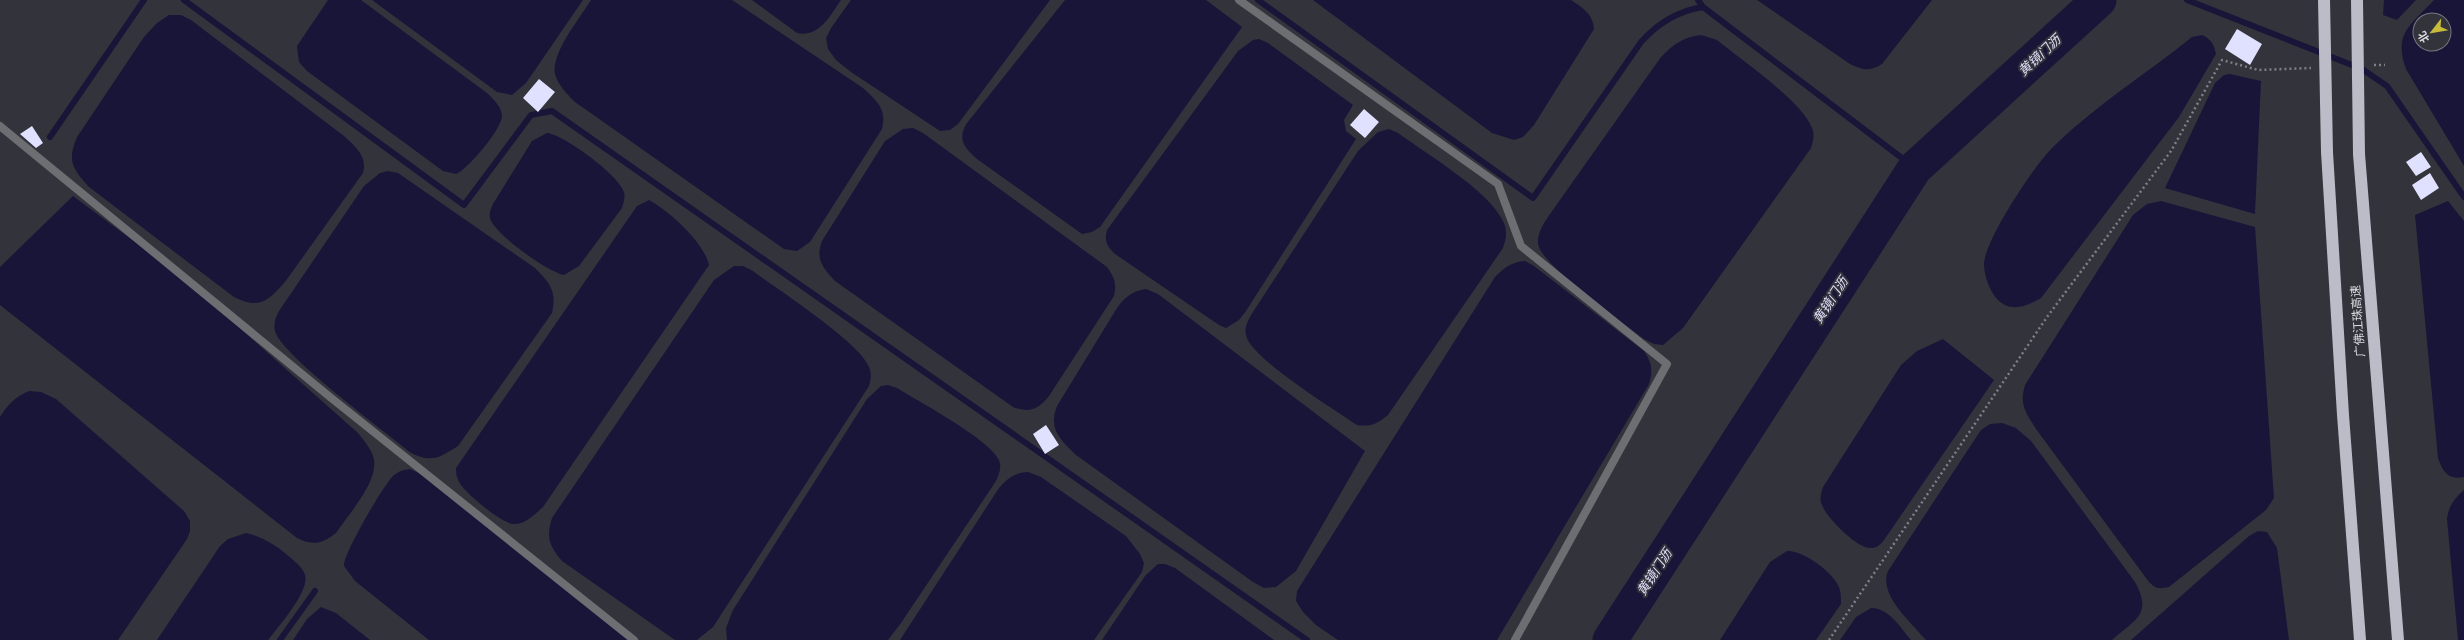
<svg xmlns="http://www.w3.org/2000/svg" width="2464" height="640" viewBox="0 0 2464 640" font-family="'PT Sans Narrow','Noto Sans SC',sans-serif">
	<rect width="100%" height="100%" fill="#33333c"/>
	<path fill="#191539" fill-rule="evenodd" d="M328 0H361L487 93C493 99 502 107 502 116 502 129 467 170 456 174L443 171 307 71 299 62 297 46Z
		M372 0H583L526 83 512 95 497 92Z
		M591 0H732L863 88C877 101 887 109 882 129L810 242 797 251 784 249 575 102C567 94 558 85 555 74 551 53 580 18 591 0Z
		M752 0H841C830 16 819 38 797 33Z
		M851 0H1050L958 124 950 130 940 131 851 72 836 60 828 49 826 38 831 28Z
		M1065 0H1206L1242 27 1100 227 1092 232 1082 234 977 159C964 147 957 139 967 123Z
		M1313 0H1571C1583 8 1593 14 1594 29L1534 125 1523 137 1514 140 1492 133Z
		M1757 0H1932L1882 64C1869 72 1863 70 1850 64Z
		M2384 0H2416L2397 20 2383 15Z
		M2434 0H2464V166L2406 69C2393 33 2411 25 2434 0ZM2420 20H2444V44H2420Z
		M169 15H181L191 20 344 136C355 146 368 157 363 173L285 282C268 301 260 310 234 297L89 187C72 168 67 161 77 137L144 37 157 23Z
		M1701 35 1717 40C1741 60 1801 100 1812 128 1815 135 1813 141 1811 148L1683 328 1663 345 1654 344 1644 339C1625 324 1541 265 1538 244 1537 233 1544 223 1550 214L1661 57C1674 44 1683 37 1701 35Z
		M2202 35C2211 39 2214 44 2216 54L2179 117 2041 298C2027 306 2011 313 1998 300 1990 292 1984 276 1984 264 1985 239 2035 164 2054 146 2096 105 2146 74 2192 37Z
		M1259 39 1268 43 1353 105 1344 120 1346 131 1356 139 1246 311 1239 320 1226 328 1219 325 1115 254C1107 246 1104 241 1107 230L1238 51 1253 40Z
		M2230 74 2261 81 2255 214 2165 188 2215 83 2224 75Z
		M913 128 923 133 1107 267C1114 277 1117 283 1114 296L1049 396C1038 410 1029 413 1013 407L835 281C823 268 815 259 822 241L885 141 903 129Z
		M1389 129 1398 133C1428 155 1488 190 1503 221 1508 231 1506 239 1503 248L1388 415C1377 424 1371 427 1357 425 1335 410 1249 357 1246 335 1244 328 1248 321 1251 315L1358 151 1378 132Z
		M547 133C564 135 616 173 623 190 626 196 624 201 622 208L579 266 564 275C549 273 493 233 490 218 489 212 491 209 493 204L532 141Z
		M388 171 398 173 535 268C550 283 557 291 552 313L458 446C439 458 432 463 411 453 387 433 280 354 275 331 273 324 276 317 279 311L364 186 380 173Z
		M73 196 182 277 358 433C364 441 372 449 374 460 378 482 348 515 336 533 322 544 313 546 297 538L0 305V267Z
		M649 200C669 211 704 242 709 265L543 507C535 514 526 524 515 524 503 525 468 495 461 485 457 479 456 475 456 468L637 206Z
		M2161 201 2255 227 2274 498 2266 510 2169 587C2159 589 2156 589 2149 582L2036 429C2026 413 2019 405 2025 385L2133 215 2147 204Z
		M2448 201 2464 221V477C2449 480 2443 473 2438 458L2415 215Z
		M1525 261 1534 266 1644 351C1652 363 1653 370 1649 384L1497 640H1338L1316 625 1303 612 1296 601 1297 591 1495 277C1504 268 1511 262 1525 261Z
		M734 266H743L753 271C778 290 856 340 868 365 872 372 871 379 869 386L713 627 697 640H675L562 561C549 546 546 537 552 518L714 280Z
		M1146 289 1158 294 1365 451 1296 571 1276 587 1264 588 1253 582 1076 455C1060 439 1048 429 1057 406L1117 308C1125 297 1132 291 1146 289Z
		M1943 339 1994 380 1884 540C1881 544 1877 548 1872 548 1858 550 1826 517 1822 505 1819 499 1821 493 1823 487L1901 365 1917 351Z
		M888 385 897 388C918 401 989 439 999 460 1002 468 999 474 996 481L901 623 888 640H727L726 628 733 610 867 399 881 386Z
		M29 391 41 392 56 399 184 511 190 521V531L187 539 118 640H0V417C8 404 15 397 29 391Z
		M2002 423 2016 428 2031 441 2135 582C2153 615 2135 619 2112 640H1926C1912 623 1878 595 1888 571L1981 430 1990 424Z
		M410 469 423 475 630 640H429L355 581 344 566C343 554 383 486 393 476 399 471 403 470 410 469Z
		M1028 472 1041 477 1126 536 1140 554 1144 563 1142 572 1094 640H900L999 488C1008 478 1014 473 1028 472Z
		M2464 490V640H2458L2447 519C2449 505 2454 499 2464 490Z
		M2258 531 2267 532 2277 548 2289 640H2131L2249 536Z
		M246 533C260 536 276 545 286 554 293 560 302 566 305 575 310 591 278 627 268 640H157L220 546 228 539Z
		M1787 551C1803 550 1831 571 1838 585 1841 591 1841 597 1841 604L1816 640H1720L1770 562Z
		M1158 564H1165L1175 568 1274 640H1102L1145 576Z
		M321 607 336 613 370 640H293L307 619Z
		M1871 608C1889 608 1900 627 1911 640H1840L1856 617Z"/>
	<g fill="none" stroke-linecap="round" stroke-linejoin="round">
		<path stroke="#191539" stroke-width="6" d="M184 0 464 205 531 115 552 111 1307 640
			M1258 0 1533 198 1641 42C1658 23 1677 11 1703 7
			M1698 0 1703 7 1915 168
			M2187 0 2362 69 2387 86 2464 197
			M50 137 144 0
			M280 640 315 591"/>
		<path stroke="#191539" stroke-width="35" d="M1610 640 1915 168 2099 0"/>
	</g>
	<path fill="#e0e1fe" d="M2237 29 2262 44 2250 65 2225 49Z
		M539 79 555 92 538 112 523 98Z
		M1364 109 1379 122 1365 138 1350 125Z
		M32 126 43 143 36 148 20 134Z
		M2421 152 2431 167 2416 176 2406 162Z
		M2430 173 2439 188 2421 200 2412 185Z
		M1046 425 1059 445 1045 454 1033 434Z"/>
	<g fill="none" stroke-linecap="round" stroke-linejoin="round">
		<path stroke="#7f7f87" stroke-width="2.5" stroke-dasharray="2 3" stroke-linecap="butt" d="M2374 65H2385
			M1829 640 2047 317 2171 151 2222 60 2258 70 2311 68"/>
		<path stroke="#6d6e72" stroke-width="8" d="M1239 0 1498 184 1521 246 1667 364 1515 640
			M0 126 330 397 634 640"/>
		<path stroke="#bcbcc8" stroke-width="12" d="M2327 152 2343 415 2360 640
			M2359 154 2398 640"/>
		<path stroke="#bcbcc8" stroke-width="12" d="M2324 0 2327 152
			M2357 0 2359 154"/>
	</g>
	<g text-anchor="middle" stroke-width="4" stroke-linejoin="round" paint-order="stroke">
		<g font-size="12" fill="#dddde3" stroke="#33333c">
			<text transform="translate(2358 321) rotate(-94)" y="4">广佛江珠高速</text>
		</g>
		<g font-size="13" font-style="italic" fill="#e0e1fd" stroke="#33333c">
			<text transform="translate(2039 55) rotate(-43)" y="5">黄镜门沥</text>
			<text transform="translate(1830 300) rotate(-57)" y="5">黄镜门沥</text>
			<text transform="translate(1654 572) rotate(-57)" y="5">黄镜门沥</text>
		</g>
	</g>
	<g transform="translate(2432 32) rotate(239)"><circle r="19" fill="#33333c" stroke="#77777f"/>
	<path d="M0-3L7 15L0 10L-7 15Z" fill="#c7bb3c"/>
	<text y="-6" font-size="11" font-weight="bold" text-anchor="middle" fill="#dddde3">北</text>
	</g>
</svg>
